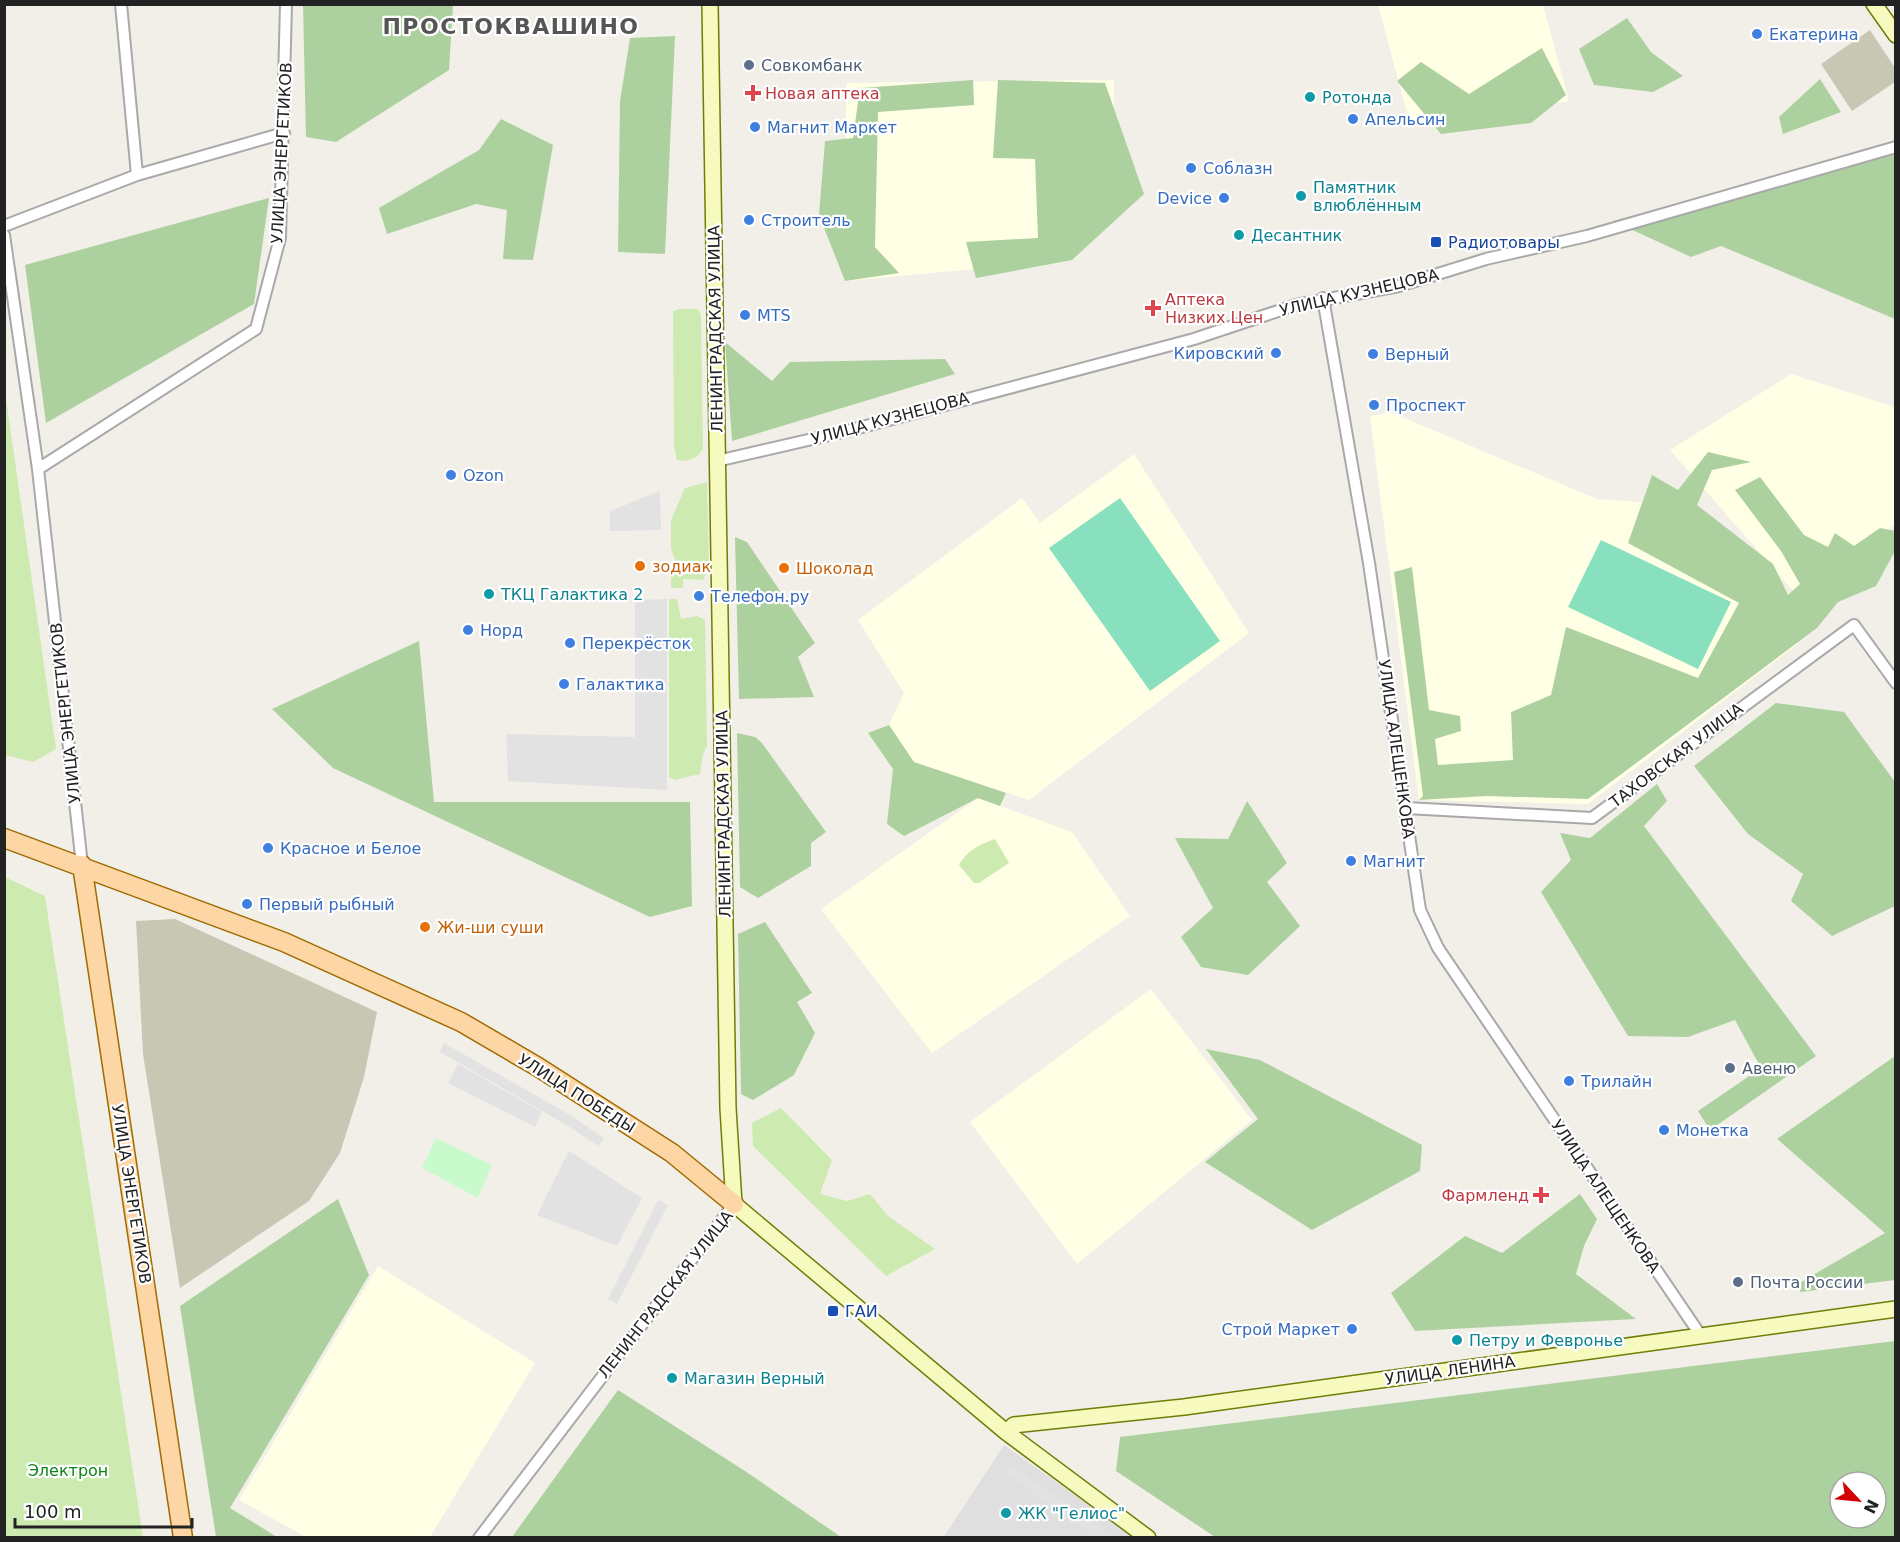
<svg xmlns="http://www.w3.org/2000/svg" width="1900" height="1542" viewBox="0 0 1900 1542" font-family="'DejaVu Sans',sans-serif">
	<rect width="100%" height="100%" fill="#f2efe9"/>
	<path fill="#e0dfdf" d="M1004 1445 1134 1537 943 1538Z"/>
	<path fill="#ffffe5" d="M1378 5H1543L1569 101 1430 124 1409 120Z
		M1114 80 1113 210 1072 260 845 281 846 83Z
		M1791 374 1895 407V525L1795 593 1670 450Z
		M1390 412 1597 499 1655 503 1799 643 1588 804 1419 800 1370 416Z
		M1134 454 1249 633 1029 800 913 762 889 725 904 693 858 620 1022 498 1040 523Z
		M978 798 1072 832 1130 916 932 1053 821 909Z
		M1151 989 1252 1120 1077 1264 970 1122Z
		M378 1266 535 1363 430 1537H306L239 1500Z"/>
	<path fill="#c7c7b4" d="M1870 30 1895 68V82L1852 111 1821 64Z
		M175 919 377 1012 364 1077 340 1153 309 1201 180 1288 143 1054 136 921Z"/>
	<path fill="#cdebb0" d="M679 309H698L701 315 703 449C696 459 689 462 677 460L674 447 673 311Z
		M4 384 56 749 33 762 5 755Z
		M707 482 709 567 703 580 683 579V588H671V572L676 562 671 549V520L685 488Z
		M669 599H677L681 619 697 616 705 620 707 746 703 754 700 774 675 780 669 777Z
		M995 839 1009 863 979 883H974L959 865C967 850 981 844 995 839Z
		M5 877 45 896 143 1537H5Z
		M781 1108 832 1160 820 1194 847 1201 870 1194 888 1216 935 1249 886 1276 753 1146 752 1123Z"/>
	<path fill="#add19e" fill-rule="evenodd" d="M303 5H453L449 70 336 142 306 137Z
		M1627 18 1651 52 1683 76 1653 92 1594 85 1579 49Z
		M675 36 665 254 618 252 620 101 630 38Z
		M1542 48 1566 95 1531 123 1441 134 1397 81 1421 62 1469 94Z
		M1820 79 1841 112 1783 134 1779 117Z
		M973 80 974 105 878 112 875 247 899 273 845 281 819 215 825 141 853 138 860 88Z
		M998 80 1105 83 1144 194 1072 260 976 278 966 242 1038 238 1035 159 993 158Z
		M501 119 553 145 533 260 503 259 507 210 476 204 387 234 379 208 479 150Z
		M1895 145V319L1721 246 1691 257 1613 221Z
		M269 198 254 304 46 423 25 265Z
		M725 342 772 381 790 362 945 359 955 374 732 441Z
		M1708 452 1751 462 1712 470 1697 505 1773 564 1788 595 1800 584 1781 551 1735 490 1760 477 1804 535 1828 547 1835 533 1854 546 1880 528 1895 531V551L1876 586 1838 602 1817 628 1588 799 1487 796 1419 800 1423 796 1394 572 1412 567 1429 710 1460 716 1461 731 1435 739 1438 765 1513 760 1511 712 1551 695 1566 627 1698 678 1739 603 1628 543 1652 475 1678 490Z
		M735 537 747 542 815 643 798 657 814 697 739 699Z
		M419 641 434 802H690L692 906 650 917 333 768 272 709Z
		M1776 703 1844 712 1895 782V906L1832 936 1791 901 1803 874 1748 834 1694 766Z
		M889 725 914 762 1006 793 1000 806 978 798 904 836 887 824 893 769 868 733Z
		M737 733 755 737 762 743 826 832 811 843V866L758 898 740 887Z
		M1657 784 1667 801 1644 826 1816 1056 1710 1130 1698 1111 1761 1068 1735 1020 1688 1037 1628 1036 1541 892 1571 860 1560 833 1590 838Z
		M1247 801 1287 863 1267 882 1300 926 1248 975 1201 967 1181 937 1213 908 1175 838 1228 839Z
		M765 922 812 993 797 1002 815 1033 794 1075 753 1100 741 1094 738 934Z
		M1206 1049 1260 1060 1422 1145 1420 1171 1312 1230 1205 1162 1258 1119Z
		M1895 1056V1280L1801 1292 1796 1285 1885 1233 1777 1139Z
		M1580 1194 1597 1219 1584 1246 1576 1274 1636 1319 1415 1331 1391 1293 1465 1236 1502 1253Z
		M338 1199 369 1275 230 1508 277 1537H216L180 1306Z
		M1895 1341V1537H1215L1116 1471 1120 1437ZM1840 1482H1876V1518H1840Z
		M618 1390 745 1471 841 1537H512Z"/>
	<path fill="#c8facc" d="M436 1138 492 1165 478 1198 422 1168Z"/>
	<path fill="#88e0be" d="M1120 498 1220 641 1150 691 1049 548Z
		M1601 540 1731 602 1698 669 1568 607Z"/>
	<path fill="#e2e2e2" d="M660 491 661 530 610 531V511Z
		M667 599V790L508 781 506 734 635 737V600Z
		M444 1043 570 1115 604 1138 598 1146 565 1124 440 1052Z
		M458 1064 542 1112 535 1127 448 1083Z
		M569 1151 642 1198 617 1246 537 1215Z
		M658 1200 668 1205 617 1304 608 1299Z
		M1012 1465 1113 1537H1095L1006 1474Z"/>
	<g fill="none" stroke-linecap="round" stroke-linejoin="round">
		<defs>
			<path id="street" d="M121 4 137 175
				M4 226 137 175 284 133
				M4 235 38 469
				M1323 298 1369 563 1420 910 1438 948 1701 1336
				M717 461 847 431 1194 339 1296 305 1399 286 1486 259 1587 236 1896 147
				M1406 808 1592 818 1854 625 1896 683
				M82 865 38 469 256 329 280 238 286 4
				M479 1538 734 1204"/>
			<path id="secondary" d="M710 4 728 1108 734 1204 1006 1432 1148 1538
				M1874 4 1896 35
				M1006 1432 1014 1425 1184 1407 1896 1309"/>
			<path id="primary" d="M4 838 284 942 461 1022 538 1067 672 1153 734 1204
				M82 865 183 1538"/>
		</defs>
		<use href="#street" stroke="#a9a9a9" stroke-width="14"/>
		<use href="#secondary" stroke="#707d05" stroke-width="18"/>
		<use href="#primary" stroke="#a06b00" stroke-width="21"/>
		<use href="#street" stroke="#fff" stroke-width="10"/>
		<use href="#secondary" stroke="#f7fabf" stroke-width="15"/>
		<use href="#primary" stroke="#fcd6a4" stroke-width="18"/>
	</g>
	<g fill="#3f7fe0" stroke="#fff" stroke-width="2">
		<circle cx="1757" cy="34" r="6"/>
		<circle cx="1353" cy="119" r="6"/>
		<circle cx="755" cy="127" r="6"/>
		<circle cx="1191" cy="168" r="6"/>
		<circle cx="1224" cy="198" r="6"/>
		<circle cx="749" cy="220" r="6"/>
		<circle cx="745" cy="315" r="6"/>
		<circle cx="1276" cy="353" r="6"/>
		<circle cx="1373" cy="354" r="6"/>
		<circle cx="1374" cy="405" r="6"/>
		<circle cx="451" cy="475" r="6"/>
		<circle cx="699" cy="596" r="6"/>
		<circle cx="468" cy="630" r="6"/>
		<circle cx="570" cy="643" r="6"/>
		<circle cx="564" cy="684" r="6"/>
		<circle cx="268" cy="848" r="6"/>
		<circle cx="1351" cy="861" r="6"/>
		<circle cx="247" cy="904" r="6"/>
		<circle cx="1569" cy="1081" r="6"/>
		<circle cx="1664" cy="1130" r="6"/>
		<circle cx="1352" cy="1329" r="6"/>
	</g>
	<g fill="#5c6f8a" stroke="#fff" stroke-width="2">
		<circle cx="749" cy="65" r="6"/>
		<circle cx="1730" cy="1068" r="6"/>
		<circle cx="1738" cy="1282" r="6"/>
	</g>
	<g fill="#e0444e" stroke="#fff" stroke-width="2">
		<path d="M750 84h6v6h6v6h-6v6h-6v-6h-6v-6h6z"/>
		<path d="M1150 299h6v6h6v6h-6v6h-6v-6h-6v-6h6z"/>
		<path d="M1538 1186h6v6h6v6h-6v6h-6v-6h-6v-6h6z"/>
	</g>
	<g fill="#0f9aa8" stroke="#fff" stroke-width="2">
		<circle cx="1310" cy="97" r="6"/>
		<circle cx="1301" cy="196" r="6"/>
		<circle cx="1239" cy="235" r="6"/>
		<circle cx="489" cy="594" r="6"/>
		<circle cx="1457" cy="1340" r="6"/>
		<circle cx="672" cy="1378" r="6"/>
		<circle cx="1006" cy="1513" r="6"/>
	</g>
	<g fill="#1a4fb4" stroke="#fff" stroke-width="2">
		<rect x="1430" y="236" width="12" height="12" rx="3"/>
		<rect x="827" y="1305" width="12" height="12" rx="3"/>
	</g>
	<g fill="#e8710a" stroke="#fff" stroke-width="2">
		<circle cx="640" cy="566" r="6"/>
		<circle cx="784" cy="568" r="6"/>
		<circle cx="425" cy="927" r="6"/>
	</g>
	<g text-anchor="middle" stroke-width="4.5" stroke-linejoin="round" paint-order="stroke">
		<g font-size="16" fill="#366cbe" stroke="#fff" text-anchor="start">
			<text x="1769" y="40">Екатерина</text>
			<text x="1365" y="125">Апельсин</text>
			<text x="767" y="133">Магнит Маркет</text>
			<text x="1203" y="174">Соблазн</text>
			<text x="1212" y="204" text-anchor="end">Device</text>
			<text x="761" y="226">Строитель</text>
			<text x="757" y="321">MTS</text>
			<text x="1264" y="359" text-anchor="end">Кировский</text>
			<text x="1385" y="360">Верный</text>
			<text x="1386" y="411">Проспект</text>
			<text x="463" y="481">Ozon</text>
			<text x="711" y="602">Телефон.ру</text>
			<text x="480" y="636">Норд</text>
			<text x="582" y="649">Перекрёсток</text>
			<text x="576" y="690">Галактика</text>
			<text x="280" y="854">Красное и Белое</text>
			<text x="1363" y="867">Магнит</text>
			<text x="259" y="910">Первый рыбный</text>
			<text x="1581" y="1087">Трилайн</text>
			<text x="1676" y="1136">Монетка</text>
			<text x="1340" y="1335" text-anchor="end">Строй Маркет</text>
		</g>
		<g font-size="16" fill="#4e5e75" stroke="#fff" text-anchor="start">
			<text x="761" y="71">Совкомбанк</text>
			<text x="1742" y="1074">Авеню</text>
			<text x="1750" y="1288">Почта России</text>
		</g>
		<g font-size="16" fill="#be3a42" stroke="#fff" text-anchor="start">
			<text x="765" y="99">Новая аптека</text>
			<text x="1165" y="305">Аптека<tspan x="1165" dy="18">Низких Цен</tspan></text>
			<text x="1529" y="1201" text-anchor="end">Фармленд</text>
		</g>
		<g font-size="16" fill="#0d838f" stroke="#fff" text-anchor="start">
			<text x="1322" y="103">Ротонда</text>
			<text x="1313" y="193">Памятник<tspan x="1313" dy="18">влюблённым</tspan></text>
			<text x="1251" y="241">Десантник</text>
			<text x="501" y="600">ТКЦ Галактика 2</text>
			<text x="1469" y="1346">Петру и Февронье</text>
			<text x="684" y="1384">Магазин Верный</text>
			<text x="1018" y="1519">ЖК "Гелиос"</text>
		</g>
		<g font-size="16" fill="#222" stroke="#fff">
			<text transform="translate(281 153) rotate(-87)" y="6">УЛИЦА ЭНЕРГЕТИКОВ</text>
			<text transform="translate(1359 292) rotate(-13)" y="6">УЛИЦА КУЗНЕЦОВА</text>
			<text transform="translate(715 329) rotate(-91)" y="6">ЛЕНИНГРАДСКАЯ УЛИЦА</text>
			<text transform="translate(890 418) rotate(-15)" y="6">УЛИЦА КУЗНЕЦОВА</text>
			<text transform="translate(65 713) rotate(-96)" y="6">УЛИЦА ЭНЕРГЕТИКОВ</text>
			<text transform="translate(1397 749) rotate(82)" y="6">УЛИЦА АЛЕЩЕНКОВА</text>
			<text transform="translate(1676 755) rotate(-37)" y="6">ТАХОВСКАЯ УЛИЦА</text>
			<text transform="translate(723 814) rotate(-91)" y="6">ЛЕНИНГРАДСКАЯ УЛИЦА</text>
			<text transform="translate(577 1093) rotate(32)" y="6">УЛИЦА ПОБЕДЫ</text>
			<text transform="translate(132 1194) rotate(81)" y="6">УЛИЦА ЭНЕРГЕТИКОВ</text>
			<text transform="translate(1606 1196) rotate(56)" y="6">УЛИЦА АЛЕЩЕНКОВА</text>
			<text transform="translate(665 1294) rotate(-52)" y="6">ЛЕНИНГРАДСКАЯ УЛИЦА</text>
			<text transform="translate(1450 1370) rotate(-8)" y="6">УЛИЦА ЛЕНИНА</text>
		</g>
		<g font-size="16" fill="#164399" stroke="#fff" text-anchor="start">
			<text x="1448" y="248">Радиотовары</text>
			<text x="845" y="1317">ГАИ</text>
		</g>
		<g font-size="16" fill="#c56008" stroke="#fff" text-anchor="start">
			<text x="652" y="572">зодиак</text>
			<text x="796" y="574">Шоколад</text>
			<text x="437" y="933">Жи-ши суши</text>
		</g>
		<g font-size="16" fill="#0c8416" stroke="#fff">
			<text x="68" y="1476">Электрон</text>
		</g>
		<g font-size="22" font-weight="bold" letter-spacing="1.5" fill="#555" stroke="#fff">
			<text x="511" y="34">ПРОСТОКВАШИНО</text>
		</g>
	</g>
	<rect width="1900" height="1542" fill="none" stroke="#222222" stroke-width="12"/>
	<g transform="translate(1858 1500) rotate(116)"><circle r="28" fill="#ffffff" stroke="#a7a7a7" stroke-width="1.5"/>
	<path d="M0-4.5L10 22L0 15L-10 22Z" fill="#d40000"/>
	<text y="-9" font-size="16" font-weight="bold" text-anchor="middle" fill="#222222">N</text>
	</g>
	<path d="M15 1518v9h177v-9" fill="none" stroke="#222222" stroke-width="3"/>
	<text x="24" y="1518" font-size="18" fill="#222222" stroke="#ffffff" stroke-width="4.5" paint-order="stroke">100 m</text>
</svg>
